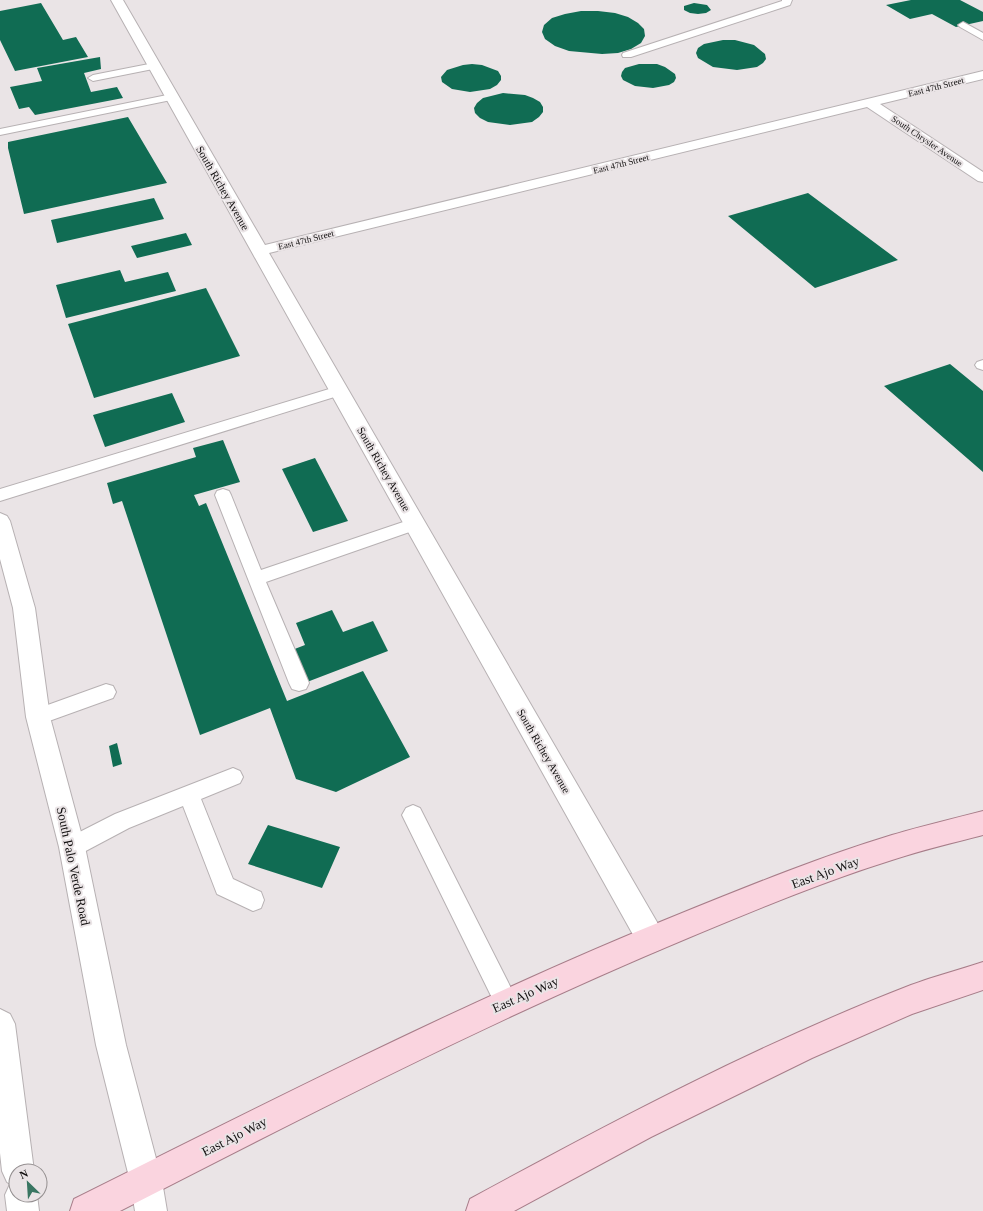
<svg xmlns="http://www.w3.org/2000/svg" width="983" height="1211" viewBox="0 0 983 1211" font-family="'Times New Roman',serif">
	<rect width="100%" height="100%" fill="#eae4e6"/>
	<path fill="#106c53" d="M911 0H960L983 12V21L956 27 932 14 910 19 886 5Z
		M41 3 63 40 76 37 88 57 15 71 0 40V11Z
		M694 3 707 5 711 10 706 13 698 14 690 13 684 10V6Z
		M581 11H598L615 13 628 17 638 23 644 29 645 36 641 43 631 49 618 53 602 54 569 51 555 46 545 39 542 32 544 25 552 18 565 14Z
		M723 40H735L754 45 765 54 766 59 763 63 757 67 737 70 713 67 698 58 696 53 698 48 704 44Z
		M100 57 101 69 84 73 91 92 117 87 123 98 35 115 29 107 19 109 10 87 42 81 37 68Z
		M472 64 482 65 498 71 501 76V80L497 85 490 89 470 92 452 89 442 82 441 77 447 70 463 65Z
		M639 64H657L665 67 675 74 676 78 674 82 669 85 653 88 635 86 623 80 621 76 622 72 625 68Z
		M503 93 525 95 533 98 540 102 543 107V112L539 117 532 122 510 125 488 122 480 118 475 113 474 108 477 103 483 98Z
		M128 117 167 183 24 214 8 148V142Z
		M808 193 898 260 815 288 728 216Z
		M154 198 164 219 57 243 51 220Z
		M186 233 192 245 137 258 131 246Z
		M120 270 125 282 168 272 176 291 66 318 56 285Z
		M206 288 240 356 94 398 68 324Z
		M950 364 983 391V472L884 386Z
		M172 393 185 422 105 447 93 415Z
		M223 440 240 482 194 495 199 506 206 503 287 701 363 671 410 757 336 792 296 779 270 708 200 735 122 501 113 504 107 483 196 457 193 448Z
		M315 458 348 521 313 532 282 469Z
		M332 610 343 632 373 621 388 651 307 682 292 650 305 645 296 623Z
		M117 743 122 764 113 767 109 746Z
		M268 825 340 847 322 888 248 864Z"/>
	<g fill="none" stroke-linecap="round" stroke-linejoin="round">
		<defs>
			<path id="service" d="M782 0H792L790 5 631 57H623L622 55 623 53 782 1Z
				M963 22 983 33V40L960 27 958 25Z
				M154 63 158 64 159 66 158 68 93 81 88 78 93 75Z
				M172 94 177 97 176 99 0 135V129Z
				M983 360V370L977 368 975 365 977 362Z
				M339 386 344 388 346 391 344 394 0 501V489Z
				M223 489 229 491 231 495 261 570 415 518 421 520 423 524 421 528 266 582 309 683 306 689 299 691 292 689 289 683 215 495 217 491Z
				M106 684 113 686 116 692 113 698 38 725 31 723 28 717 31 711Z
				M233 768 240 771 243 777 240 783 201 799 233 879 261 892 264 900 261 908 253 911 217 894 183 806 129 828 80 854 72 857 64 854 61 847 64 840 115 814Z
				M413 805 420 808 514 994 518 1002 514 1010 506 1014 498 1010 402 815 406 808Z"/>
			<path id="minor" d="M111 0H123L265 245 983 71V79L880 104 983 172V182L978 181 867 107 269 253 661 929 665 939 661 949 651 953 641 949Z"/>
			<path id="secondary" d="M0 513 7 516 10 521 35 608 50 717 85 847 126 1045 162 1181 167 1211H135L130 1181 96 1045 59 847 26 717 13 608 0 559Z
				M0 1009 10 1014 15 1024 34 1171H16V1195H37L39 1211H7L5 1195 10 1184 7 1182 2 1171 0 1153Z"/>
			<path id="primary" d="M983 811V835C952 843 922 850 892 860 822 882 755 910 688 938 494 1019 307 1115 120 1211H70L74 1199C275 1099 474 997 682 913 751 885 820 857 892 835 922 826 952 819 983 811Z
				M983 962V990L912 1014 812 1058 651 1137 514 1211H466L470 1199C613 1121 759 1044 911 985 935 976 959 970 983 962Z"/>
		</defs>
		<use href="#service" stroke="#b7b1b3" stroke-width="2"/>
		<use href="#minor" stroke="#b7b1b3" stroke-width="2"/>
		<use href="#secondary" stroke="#b7b1b3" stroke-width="2"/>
		<use href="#primary" stroke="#a77d89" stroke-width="2"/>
		<use href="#service" fill="#fff" fill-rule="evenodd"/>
		<use href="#minor" fill="#fff" fill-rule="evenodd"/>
		<use href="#secondary" fill="#fff" fill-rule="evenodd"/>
		<use href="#primary" fill="#fad4df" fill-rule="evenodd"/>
	</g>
	<g text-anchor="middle" stroke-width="4" stroke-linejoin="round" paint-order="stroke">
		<g font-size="9" fill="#121010" stroke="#eae4e6">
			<text transform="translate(936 87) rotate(-14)" y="3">East 47th Street</text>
			<text transform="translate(927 141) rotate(34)" y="3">South Chrysler Avenue</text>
			<text transform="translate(621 164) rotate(-14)" y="3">East 47th Street</text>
			<text transform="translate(306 240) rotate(-14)" y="3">East 47th Street</text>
		</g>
		<g font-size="11" fill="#121010" stroke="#eae4e6">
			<text transform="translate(223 188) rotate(60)" y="4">South Richey Avenue</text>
			<text transform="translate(384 469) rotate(60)" y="4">South Richey Avenue</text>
			<text transform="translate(544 751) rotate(60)" y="4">South Richey Avenue</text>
		</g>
		<g font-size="13" fill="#121010" stroke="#eae4e6">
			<text transform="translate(74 866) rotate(78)" y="5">South Palo Verde Road</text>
			<text transform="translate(825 872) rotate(-20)" y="5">East Ajo Way</text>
			<text transform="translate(525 994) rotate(-24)" y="5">East Ajo Way</text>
			<text transform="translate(234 1136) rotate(-27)" y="5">East Ajo Way</text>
		</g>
	</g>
	<g transform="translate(28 1183) rotate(335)"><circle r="19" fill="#eae4e6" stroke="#948f90"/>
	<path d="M0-3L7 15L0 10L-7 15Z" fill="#397662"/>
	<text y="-6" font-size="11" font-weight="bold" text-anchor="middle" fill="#121010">N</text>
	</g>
</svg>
